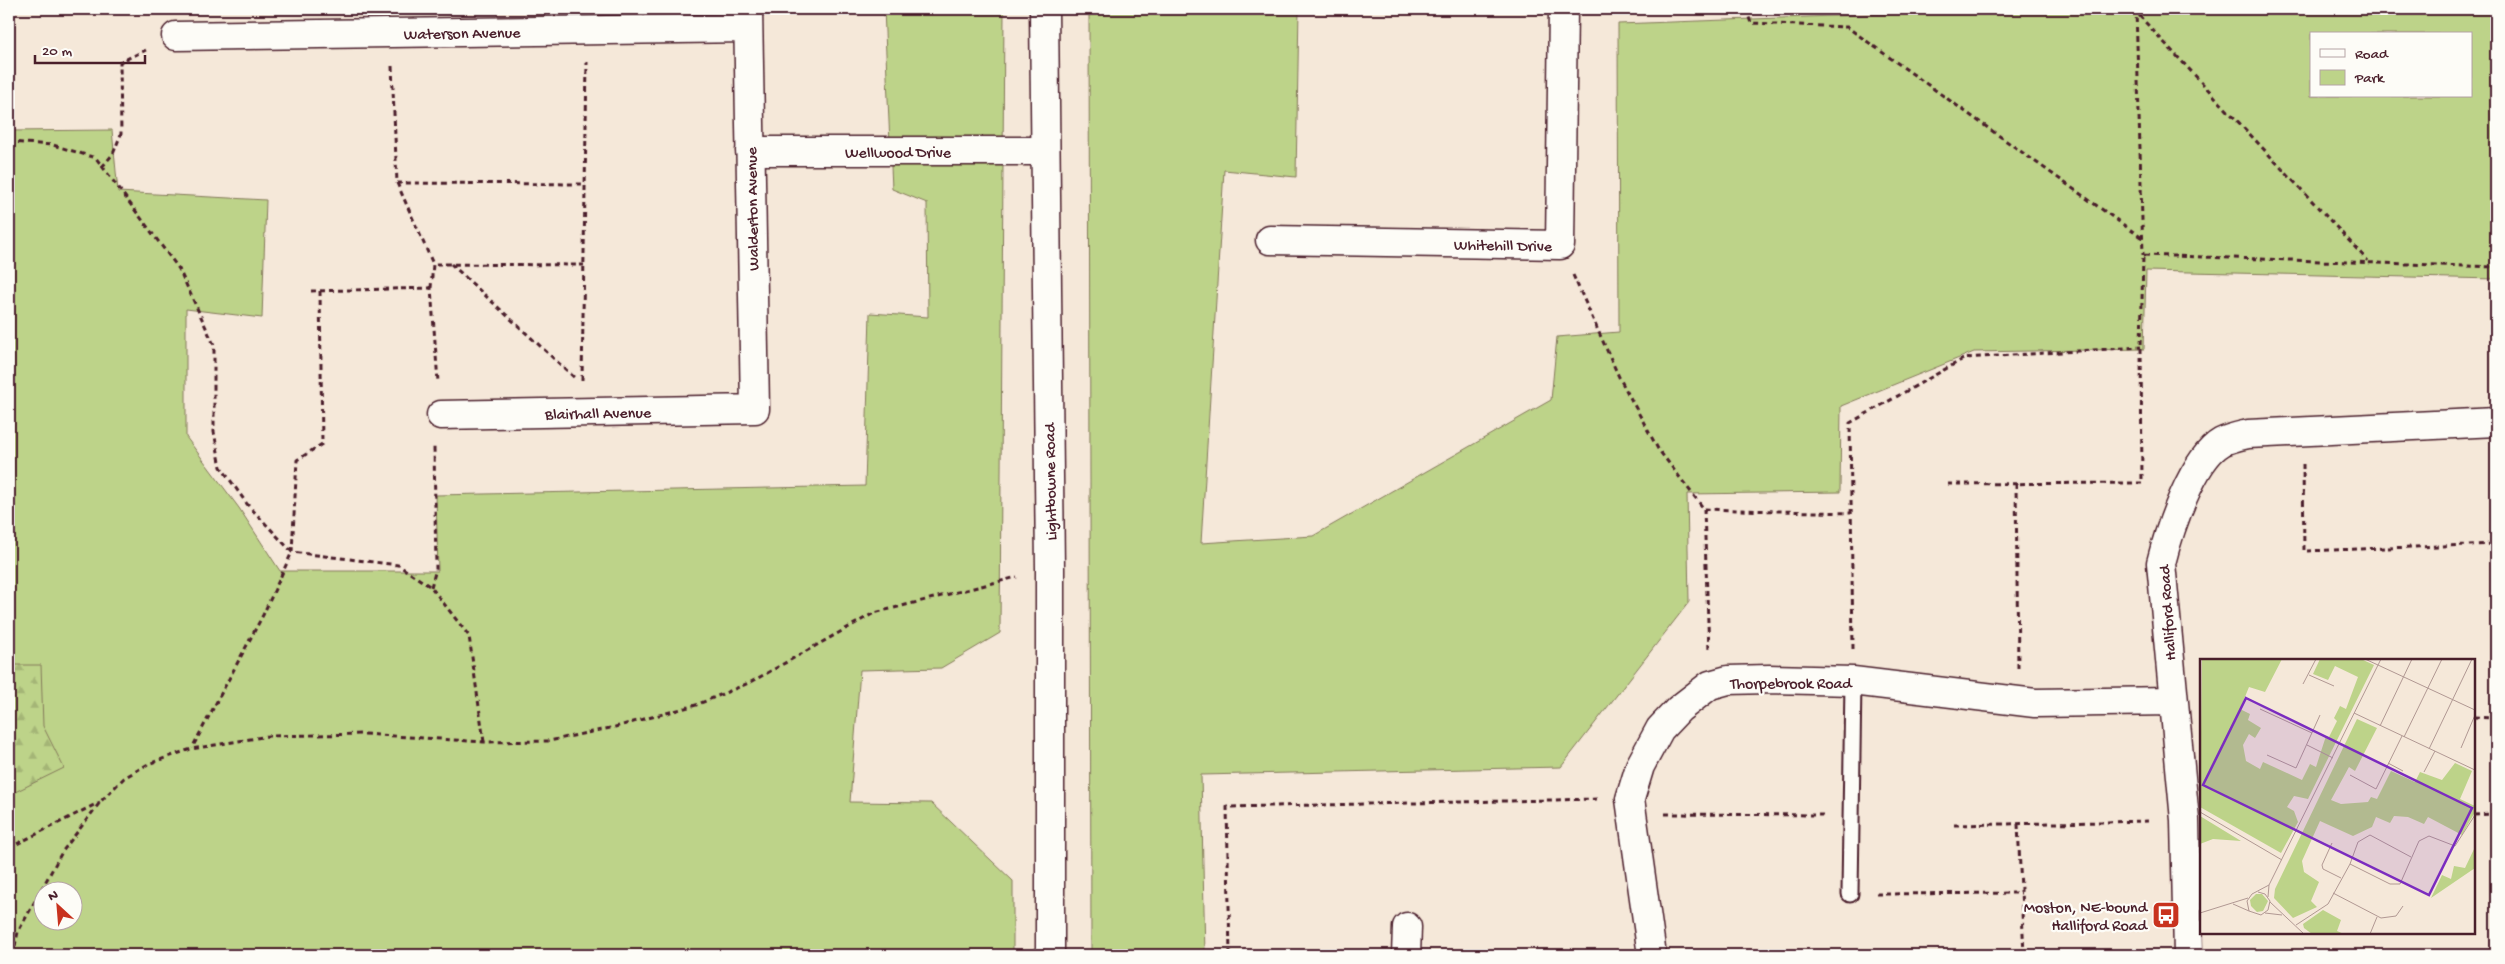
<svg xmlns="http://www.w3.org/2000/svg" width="2505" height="964" viewBox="0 0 2505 964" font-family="'Gochi Hand',sans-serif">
	<defs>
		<pattern id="forest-firs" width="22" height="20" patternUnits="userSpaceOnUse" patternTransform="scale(1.25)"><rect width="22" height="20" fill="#bdd389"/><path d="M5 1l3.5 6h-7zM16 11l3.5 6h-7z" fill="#a4b576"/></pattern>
	</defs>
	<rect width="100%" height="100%" fill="#f5e8d9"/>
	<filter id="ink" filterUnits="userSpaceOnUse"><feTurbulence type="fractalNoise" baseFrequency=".02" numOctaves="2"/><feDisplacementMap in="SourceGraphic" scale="10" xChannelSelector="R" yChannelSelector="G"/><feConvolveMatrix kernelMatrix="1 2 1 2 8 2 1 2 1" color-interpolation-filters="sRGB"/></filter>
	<g filter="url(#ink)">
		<path fill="#bdd389" stroke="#84795a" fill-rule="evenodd" d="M884 9H1004L1000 633 941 668 860 670 850 802 931 803 1013 881V955H9V131L112 130 118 192 266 200 262 318 186 309V437L239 508 280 571H438L436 495 865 486 870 313 928 317 927 203 892 189ZM42 892H72V922H42Z
			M1089 9H1299L1296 177 1224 170 1201 543 1313 536 1551 400 1557 337 1619 332 1618 24 1888 14V9H2496V279L2146 271 2144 349 1974 352 1841 406 1840 492 1687 494 1689 602 1561 767 1201 775 1205 955H1091ZM2311 34H2471V96H2311Z"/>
		<path fill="url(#forest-firs)" stroke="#84795a" d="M9 665H41L43 726 64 768 11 794 9 792Z"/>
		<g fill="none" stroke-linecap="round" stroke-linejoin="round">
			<defs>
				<path id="lane" d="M1850 894 1853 681"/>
				<path id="street" d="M176 36 748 28
					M750 151H1045
					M1270 240 1560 245 1563 9
					M441 415 755 409 748 9
					M1406 955 1407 927
					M1652 955 1630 799 1640 766 1660 729 1679 709 1710 685 1728 680 1769 679 1853 681 2035 703 2173 701
					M2188 955 2185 820 2161 563C2169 531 2192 459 2222 442 2230 438 2240 436 2248 434L2496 422"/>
				<path id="secondary" d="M1044 9 1050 569V955"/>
			</defs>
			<use href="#lane" stroke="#4a1f2b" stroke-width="19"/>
			<use href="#street" stroke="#4a1f2b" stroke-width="31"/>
			<use href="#secondary" stroke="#4a1f2b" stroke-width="31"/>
			<path stroke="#4a1f2b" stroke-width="3" stroke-dasharray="5 4" stroke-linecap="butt" d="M1746 9 1751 23 1847 27 2142 238
				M2133 9 2368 261
				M2136 9 2143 255
				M392 66 397 183 586 184
				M9 142 53 145 96 158 179 269 214 345V432L221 467 247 504 292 552 263 615 192 748
				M102 167 113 154 121 134 120 62 146 50
				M397 183 433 264
				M451 264 576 379
				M1573 275 1619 377 1658 449 1704 509 1851 513
				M431 288 433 264 584 265
				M311 291 431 288 438 382
				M320 291 322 444 297 460 292 552 398 565 431 587 469 636 484 742
				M582 380 587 62
				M2303 464 2304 551 2496 544
				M2016 483 2018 668
				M1948 484 2142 483 2141 347 2143 255 2496 267
				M1704 509 1709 651
				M431 587 436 569 434 447
				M1853 649 1850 423 1965 358 2141 347
				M2474 717 2496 718
				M1665 814 1824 815
				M2474 815 2496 814
				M2018 824 2024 955
				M1954 825 2151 821
				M9 848 100 802
				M1876 894 2021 893
				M13 955 18 932 62 852 101 801 124 778 148 764 191 749 268 736 364 734 484 742 549 741 615 727 696 705 751 682 874 613 1017 577
				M1230 955 1227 807 1598 799"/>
			<use href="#lane" stroke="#fdfcf7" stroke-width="15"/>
			<use href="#street" stroke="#fdfcf7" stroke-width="28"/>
			<use href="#secondary" stroke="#fdfcf7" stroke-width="28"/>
		</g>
	</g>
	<defs>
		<symbol id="bus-square" viewBox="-11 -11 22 22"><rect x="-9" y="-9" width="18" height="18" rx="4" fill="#c8321e" stroke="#fdfcf7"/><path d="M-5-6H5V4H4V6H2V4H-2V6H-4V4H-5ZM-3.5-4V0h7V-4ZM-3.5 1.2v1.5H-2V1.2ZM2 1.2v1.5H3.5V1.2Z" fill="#fff"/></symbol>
	</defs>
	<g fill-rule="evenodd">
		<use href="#bus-square" x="2150" y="899" width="32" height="32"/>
	</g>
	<g text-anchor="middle" stroke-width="4.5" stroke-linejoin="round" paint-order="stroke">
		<g font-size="16" fill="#4a1f2b" stroke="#fdfcf7">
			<text transform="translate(462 32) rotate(-1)" y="6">Waterson Avenue</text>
			<text x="898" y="157">Wellwood Drive</text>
			<text transform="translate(751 209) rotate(-91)" y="6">Walderton Avenue</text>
			<text transform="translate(1503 244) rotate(1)" y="6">Whitehill Drive</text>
			<text transform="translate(598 412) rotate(-1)" y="6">Blairhall Avenue</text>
			<text transform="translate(1049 482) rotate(-91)" y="6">Lightbowne Road</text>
			<text transform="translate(2166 613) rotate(-94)" y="6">Halliford Road</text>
			<text x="1791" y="688">Thorpebrook Road</text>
		</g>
		<g font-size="16" fill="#4a1f2b" stroke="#fdfcf7" text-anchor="end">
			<text x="2147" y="912">Moston, NE-bound<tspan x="2147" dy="18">Halliford Road</tspan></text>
		</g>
	</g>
	<g transform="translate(2200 659)">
		<rect width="275" height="275" fill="#f5e8d9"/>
		<path d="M2 0H82L65 33 49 28 40 50 50 55 48 61 61 69 55 79 49 75 43 86 46 102 60 110 63 103 102 121 110 105 116 108 126 77 129 78 137 62 134 59 140 47 146 50 158 18 135 7 128 21 113 15 120 0H161L174 6 108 140 94 137 87 148 94 152 98 163 81 194 0 148ZM157 60 177 69 155 112 149 108 131 141 141 145 168 143 171 138 177 140 191 112 215 123 220 113 242 121 255 104 272 112 260 140 275 147V153L262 176 228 158 224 165 208 158 194 157 190 164 176 158 172 168 153 177 120 162 102 202 104 213 119 223 111 242 117 248 93 259 74 239 75 230ZM0 157 41 182 13 180 0 185ZM275 188V209L231 239 242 216 251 220 254 207 265 209ZM56 235H62L68 242 63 252 57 253 51 247 50 241ZM123 251 141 261 137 272 144 275H112L104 269 103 265Z" fill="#bdd389"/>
		<path d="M7 94 20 101 18 111H12L5 102 0 104V99Z" fill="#bdd389"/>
		<path fill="none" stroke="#b19893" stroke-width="1" d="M165 0 275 51M109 16 134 27M103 25 116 0M60 50 112 74M154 54 275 111M180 67 212 0M204 78 242 0M107 86 133 99M261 89 275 56M229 90 272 0M67 96 96 109 120 56M188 104 203 112M224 113 235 92M150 116 176 130 202 77M0 153 82 201M132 184 122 206 123 210 141 219M150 205 158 183 170 176 211 198M58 233 65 235 70 242 68 251 61 256 49 252 47 242 52 235 69 226M133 234 181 259 196 257 203 247M68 238 69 226 181 0M70 243 104 275M33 245 49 252M0 254 48 239M65 254 82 256M96 266 128 245 150 205 190 225H200L219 182 229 177 255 187 275 156M170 275 177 258"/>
		<path fill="#7b2cbf" fill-opacity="0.15" stroke="#7b2cbf" stroke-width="2.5" d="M46 39 272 149 229 236 3 126Z"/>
		<rect width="275" height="275" fill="none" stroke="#4a1f2b" stroke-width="2.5"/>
	</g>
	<rect width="2505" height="964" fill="none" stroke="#fdfcf7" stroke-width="30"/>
	<rect x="15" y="15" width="2475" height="934" fill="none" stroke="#4a1f2b" stroke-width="2" filter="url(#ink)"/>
	<rect x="2310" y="32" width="162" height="65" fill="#fdfcf7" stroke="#b5a4a5"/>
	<rect x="2320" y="49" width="25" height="8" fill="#fdfcf7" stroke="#b5a4a5"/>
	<text x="2355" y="58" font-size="15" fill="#4a1f2b">Road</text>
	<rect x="2320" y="70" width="25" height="15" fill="#bdd389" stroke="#b5a4a5"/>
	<text x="2355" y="82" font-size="15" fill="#4a1f2b">Park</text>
	<g transform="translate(58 906) rotate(334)"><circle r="24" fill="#fdfcf7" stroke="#b5a4a5"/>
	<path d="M0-4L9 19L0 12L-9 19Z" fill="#c8321e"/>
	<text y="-8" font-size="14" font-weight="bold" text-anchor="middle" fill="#4a1f2b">N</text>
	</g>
	<path d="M35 55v8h110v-8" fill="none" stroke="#4a1f2b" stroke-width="2.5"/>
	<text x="42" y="55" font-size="15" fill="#4a1f2b" stroke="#fdfcf7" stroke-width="4" paint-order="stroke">20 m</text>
</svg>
